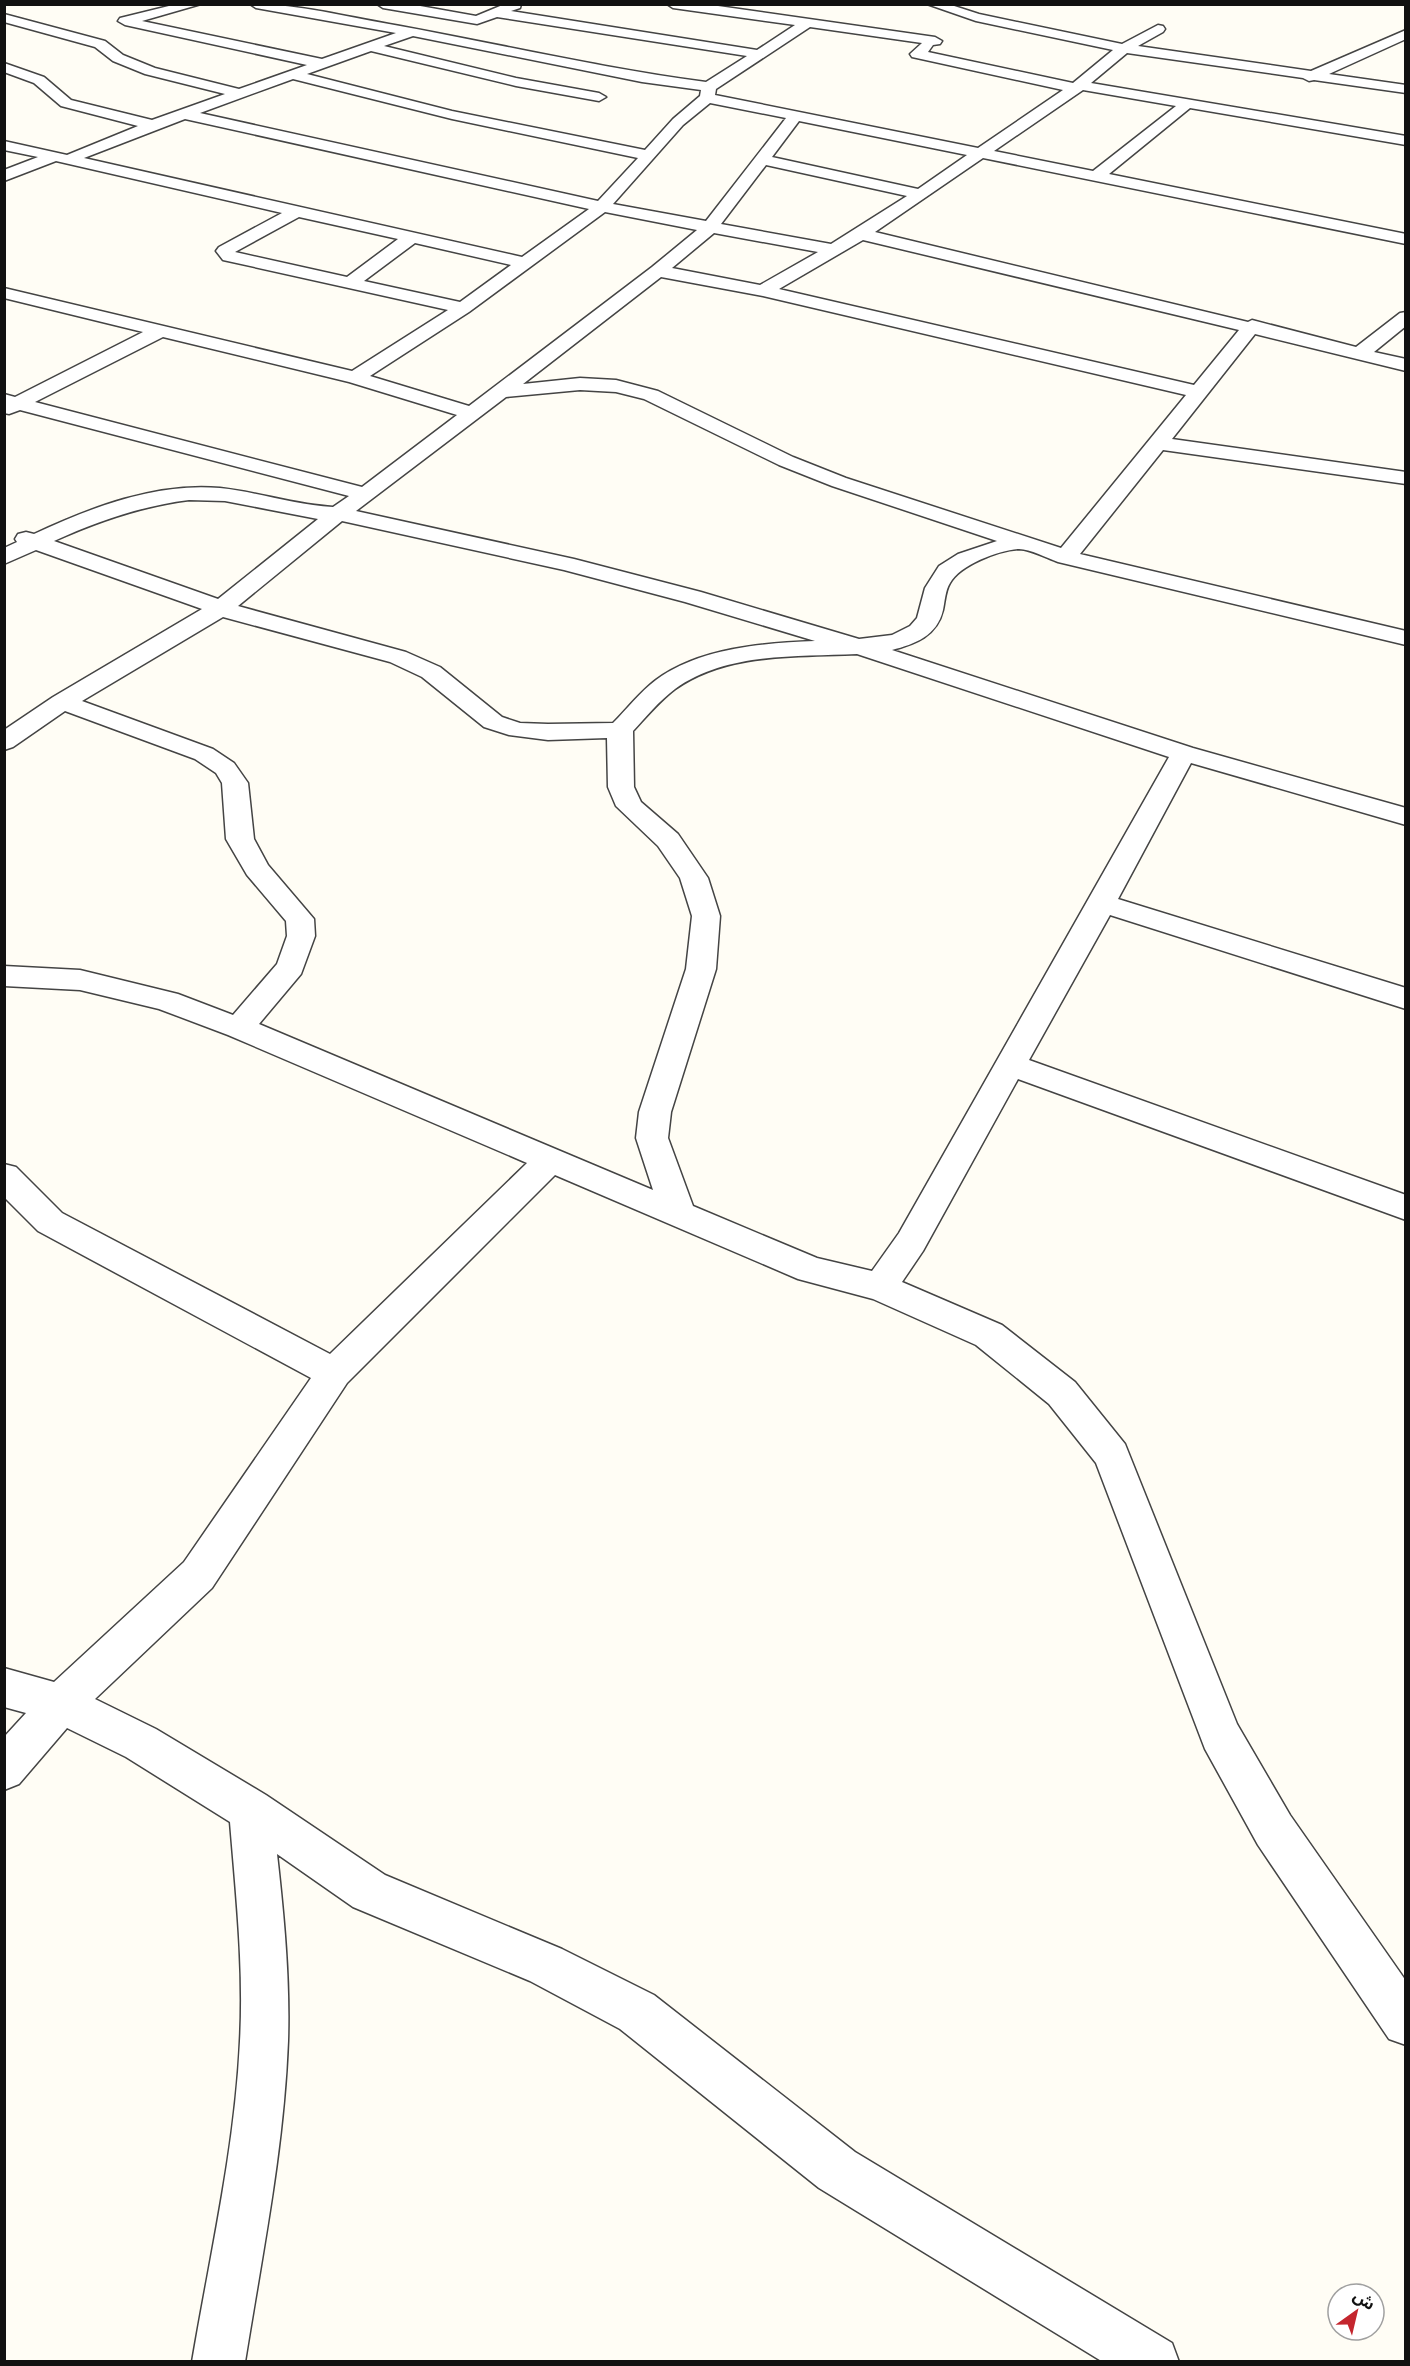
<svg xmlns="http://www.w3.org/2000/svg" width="1410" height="2366" viewBox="0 0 1410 2366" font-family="Georgia,'Noto Sans Arabic',serif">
	<rect width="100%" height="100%" fill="#fffdf5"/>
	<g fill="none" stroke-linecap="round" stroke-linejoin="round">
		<defs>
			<path id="minor" d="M177 4H201L142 21 322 59 396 33 256 8 250 4C297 4 343 16 389 24 495 43 600 68 706 82L747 56 497 17 477 24 383 8 377 4H409L476 16 505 4H521L520 8 511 11 757 50 795 25 673 8 667 4H704L935 37 942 41 940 44 933 45 928 52 1073 83 1113 50 976 21 927 4H948L979 14 1122 44 1158 25 1163 26 1165 29 1163 32 1138 46 1311 71 1406 30V39L1329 74 1406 85V93L1314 80 1309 81 1303 78 1127 53 1091 83 1406 136V145L1190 108 1109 174 1406 234V244L983 158 875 232 1248 322 1252 320 1356 347 1400 313 1406 312V326L1374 352 1406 359V371L1255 334 1172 439 1406 472V484L1163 450 1080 554 1406 631V645L1058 562C1047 558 1030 549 1019 549 999 550 960 565 950 583 945 591 945 601 943 610 937 636 915 644 892 650L1193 748 1406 808V825L1191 763 1118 899 1406 988V1009L1110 915 1029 1060 1406 1195V1220L1018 1079 923 1251 902 1282 1002 1325 1075 1382 1125 1444 1237 1724 1290 1815 1406 1981V2045L1389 2039 1258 1845 1205 1749 1096 1463 1049 1404 976 1345 873 1299 798 1279 555 1175 347 1383 212 1588 95 1699 156 1729 266 1795 385 1875 562 1949 654 1995 855 2152 1172 2343 1179 2362H1103L819 2188 620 2029 530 1981 353 1907 277 1854C284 1916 290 1979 288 2041 284 2149 262 2255 245 2362H192C210 2255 235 2149 240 2041 244 1968 236 1895 230 1822L126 1757 67 1728 19 1784 4 1790V1737L26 1713 4 1707V1668L54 1682 184 1562 311 1378 38 1231 4 1197V1164L16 1167 62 1213 330 1354 527 1163 228 1035 159 1009 80 990 4 986V966L80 970 178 994 233 1015 277 964 287 936 286 921 247 875 226 839 222 783 216 773 195 759 65 711 13 747 4 750V730L53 697 202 609 36 550 4 564V548L17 542 15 539 18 534 26 532 34 534C90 508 156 482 220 488 258 492 295 505 333 507L349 496 20 410 9 414 4 413V394L15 397 143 332 4 298V288L352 371 448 310 223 260 216 251 219 247 282 213 56 161 4 181V170L38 157 4 150V141L67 155 138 126 61 106 34 83 4 72V63L44 77 71 100 152 120 225 94 145 74 113 61 95 47 4 22V14L105 41 123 55 155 68 239 89 307 65 125 25 118 21 120 18ZM810 27 922 43 910 54 912 57 1063 90 978 148 715 95 716 89ZM413 36 642 82 701 90 700 96 673 119 645 150 452 111 307 74 371 51 516 86 599 101 606 97 599 93 516 78 384 46ZM293 79 452 119 638 158 598 201 200 113ZM1083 90 1176 106 1093 171 994 151ZM710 103 786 118 706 221 613 204 683 125ZM185 119 589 209 522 257 84 158ZM799 121 967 155 918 189 772 157ZM766 165 907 196 831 244 721 224ZM605 212 697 230 652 267 469 406 370 376 469 312ZM299 217 398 239 347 277 235 252ZM714 233 818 252 760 285 672 268ZM863 240 1239 330 1194 385 779 289ZM415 243 511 265 460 302 364 281ZM661 277 763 296 1186 395 1061 548 846 478 793 457 658 391 616 380 580 378 523 384ZM163 337 349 382 457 415 362 487 35 402ZM580 390 616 392 644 399 779 465 832 486 997 541 958 554 939 566 925 588 917 618 910 626 892 635 859 639 701 592 574 559 356 511 506 397ZM189 500 225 501 318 519 218 599 54 541C98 521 141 506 189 500ZM342 521 564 570 685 602 815 641C763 643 699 648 656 680 640 692 627 709 613 723L548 724 520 723 502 717 440 667 406 652 238 606ZM223 617 390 662 422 677 484 727 509 735 548 740 607 738 608 787 616 806 658 846 680 878 692 916 686 969 639 1112 636 1138 653 1190 259 1024 301 974 315 936 314 919 268 865 254 839 248 783 234 763 213 749 82 701ZM857 654 1169 757 899 1233 872 1271 817 1258 693 1206 668 1138 671 1112 716 969 720 916 708 878 678 834 641 802 634 787 633 731C646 717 659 701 675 689 727 652 796 657 857 654Z"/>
		</defs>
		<use href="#minor" stroke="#444" stroke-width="3"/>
		<use href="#minor" fill="#fff" fill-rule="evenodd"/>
	</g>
	<rect width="1410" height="2366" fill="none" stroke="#111111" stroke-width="12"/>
	<g transform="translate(1356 2312) rotate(34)"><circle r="28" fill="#ffffff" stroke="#a0a0a0" stroke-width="1.5"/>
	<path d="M0-4.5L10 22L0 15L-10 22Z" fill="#c4262e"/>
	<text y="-9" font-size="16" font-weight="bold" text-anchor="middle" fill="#111111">ش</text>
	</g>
</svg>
